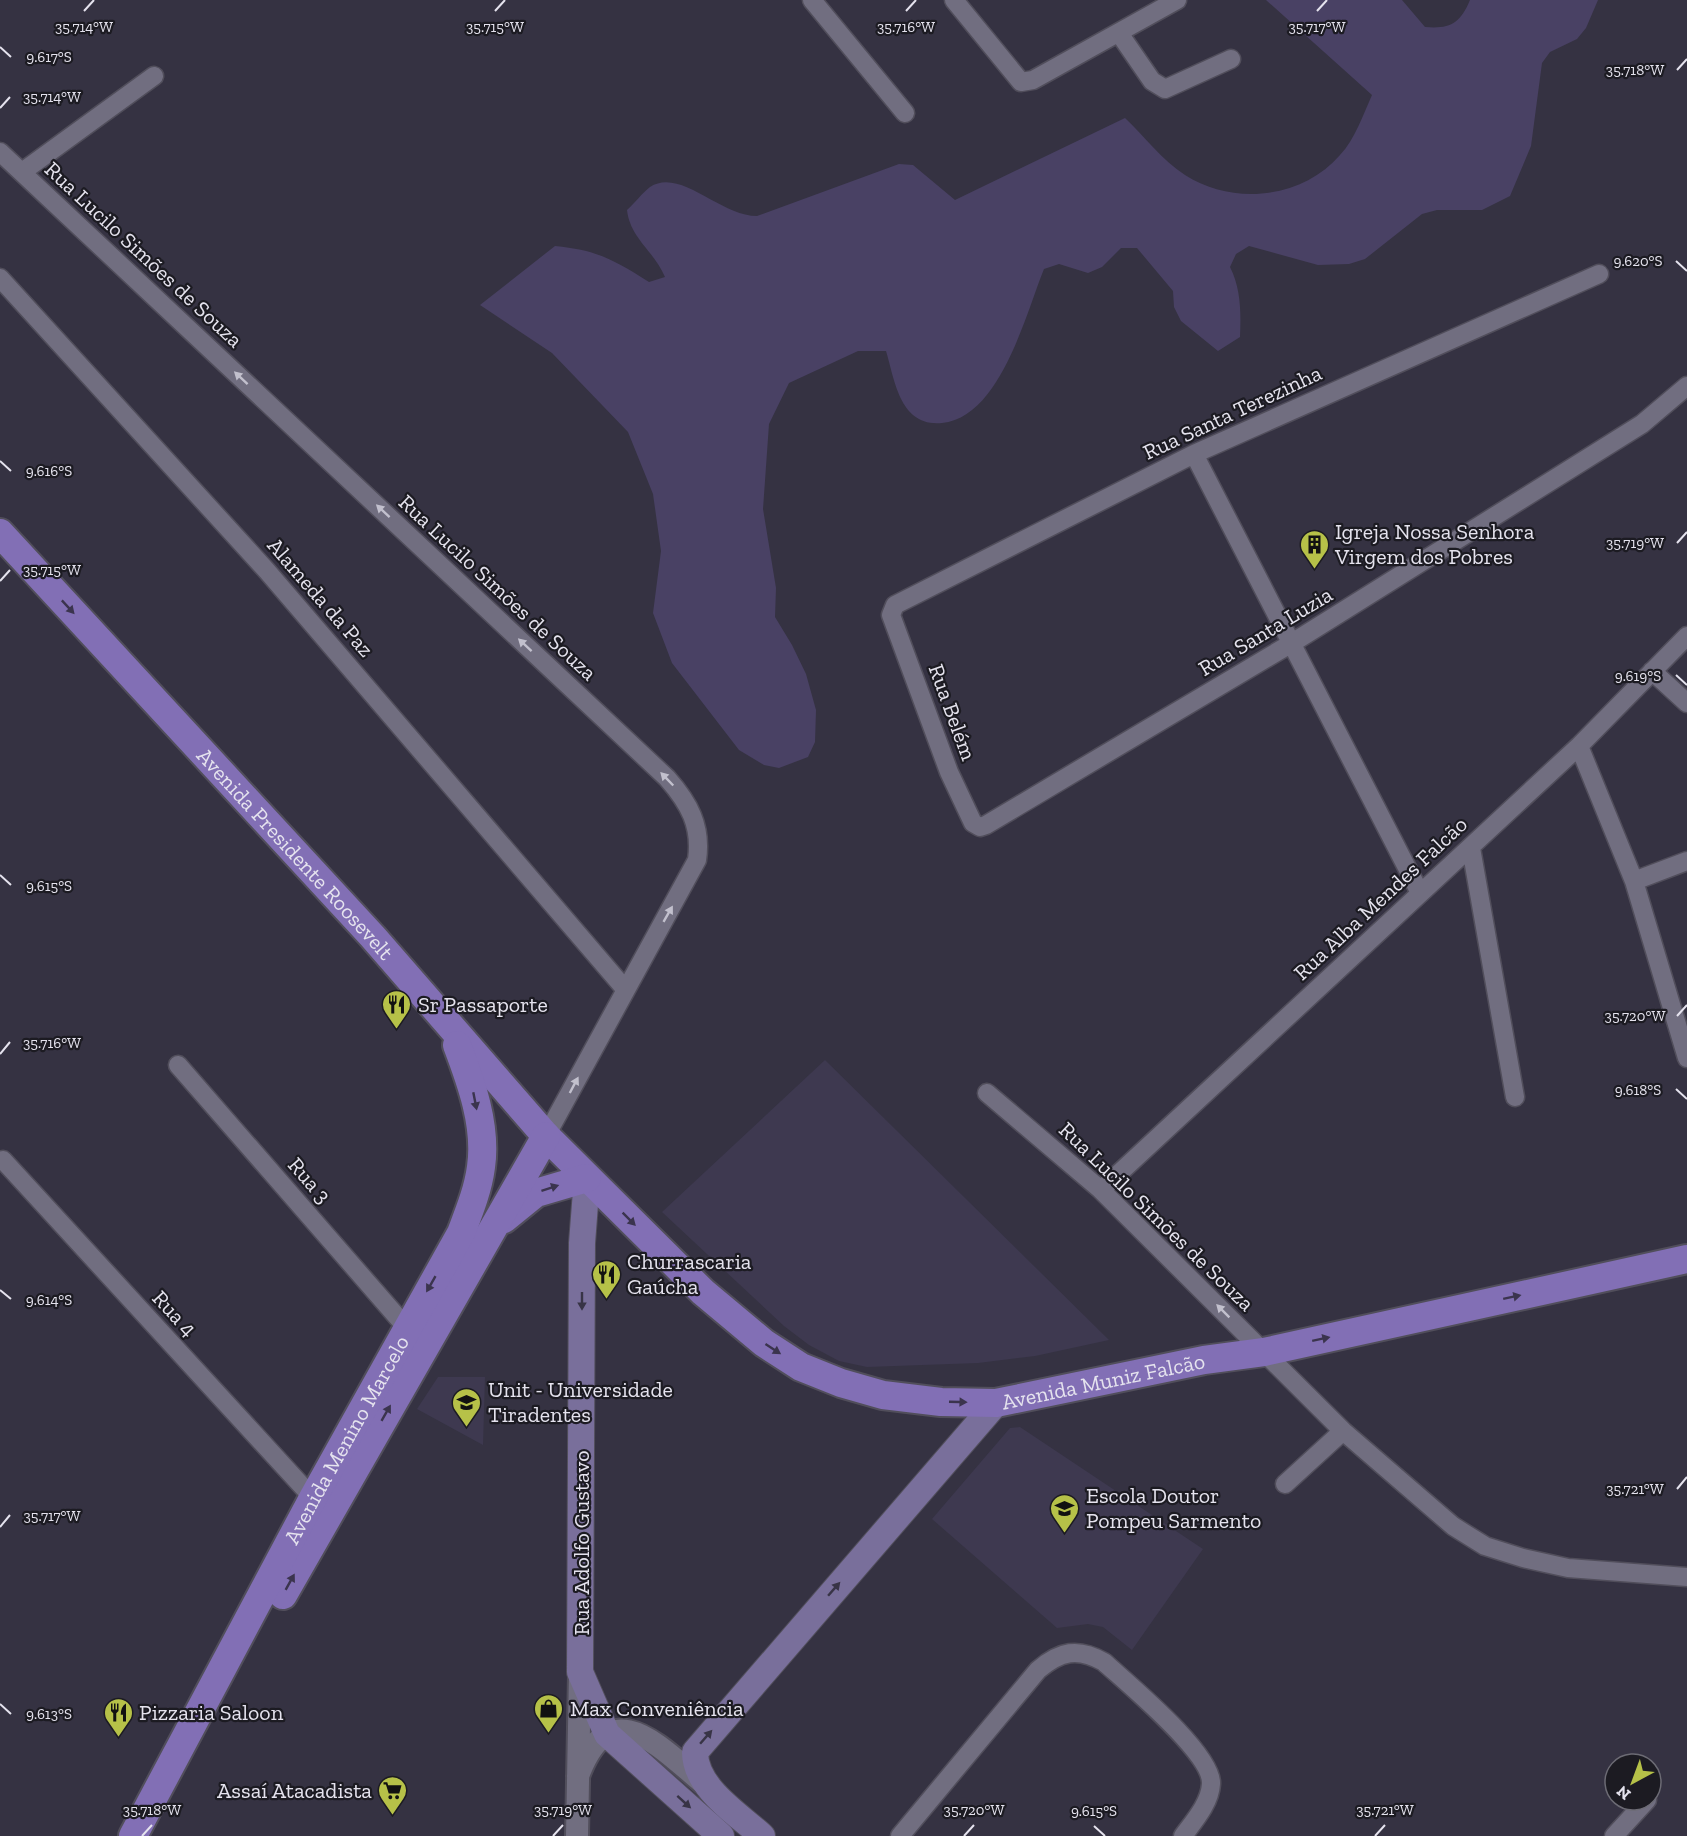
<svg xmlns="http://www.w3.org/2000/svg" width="1687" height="1836" viewBox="0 0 1687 1836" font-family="'Zilla Slab',serif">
	<rect width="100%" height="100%" fill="#353242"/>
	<path fill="#3e3950" d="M825 1060 1109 1340 1035 1356 978 1363 867 1367 839 1361 809 1345 784 1326 662 1212Z
		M438 1377H485L483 1445 417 1409Z
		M1020 1427 1203 1549 1132 1650 1103 1627 1088 1624 1057 1628 932 1519 1010 1428Z"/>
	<path fill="#494164" d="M1266 0H1402L1425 27C1450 29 1460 24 1470 0H1598L1586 28 1577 39 1550 52 1542 63 1531 146 1510 196 1482 210H1437L1422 214 1365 259 1349 264 1318 265 1249 246 1236 254 1230 267C1241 289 1241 312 1240 337L1218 351 1181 321 1174 307 1173 291 1137 248H1121L1102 267 1088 273 1059 264 1044 269C1025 316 1000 417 942 423 900 427 895 381 886 351H858L789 383 769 424 763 509 776 588 775 617 792 645 806 674 816 710 815 742 808 757 779 768 764 765 739 750 672 663 653 613 661 551 653 494 628 432 552 353 480 305 555 246C597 250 614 260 649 282L665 277C654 251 630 238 627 210 635 203 642 193 650 187 680 167 720 216 757 216L899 164 913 165 955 200 1125 118C1145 137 1162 160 1185 175 1233 206 1302 199 1340 155 1355 139 1363 115 1372 95Z"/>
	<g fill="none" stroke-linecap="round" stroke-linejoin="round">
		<defs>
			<path id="minor" d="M812 0 905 113
				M954 0 1021 82 1033 80 1177 0
				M1119 33 1152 81 1165 89 1231 59
				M0 152 667 778C689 803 702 826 697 860L546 1136
				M22 172 154 76
				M1599 274 1194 454 895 605 891 615 949 772 973 823 980 827 986 825 1292 643 1642 424 1687 386
				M0 278 267 571 625 989
				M1194 454 1420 893
				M1652 671 1687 703
				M1579 746 1634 881 1687 1058
				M1471 848 1515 1097
				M1634 881 1687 861
				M178 1065 406 1327
				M987 1093 1101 1190 1343 1431 1453 1526 1485 1546 1523 1558 1568 1568 1687 1577
				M3 1160 313 1498
				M1101 1190 1579 746 1687 636
				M1285 1484 1343 1431
				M900 1836 1038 1670C1060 1651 1078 1647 1104 1662 1128 1684 1213 1754 1211 1784 1210 1803 1194 1821 1183 1836
				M1614 1836 1647 1800"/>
			<path id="tertiary" d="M578 1776C611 1687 662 1750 708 1787
				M577 1836 580 1673"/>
			<path id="secondary" d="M587 1178 582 1243 580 1672 607 1734 721 1836
				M762 1836C738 1814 695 1788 695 1752L996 1403"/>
			<g id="primary">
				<path id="s1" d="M0 533 373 937 546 1136 703 1292 764 1343 801 1367 841 1383 883 1395 941 1402 996 1403 1204 1360 1264 1352 1687 1259"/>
				<path d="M504 1219 536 1193 587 1178"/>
				<path d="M283 1595 546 1136"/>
				<path id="s2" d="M133 1836 313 1498 461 1233C469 1212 478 1190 481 1167 487 1126 471 1082 457 1045"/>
			</g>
		</defs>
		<use href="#minor" stroke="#514e5b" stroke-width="21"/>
		<use href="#tertiary" stroke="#514e5b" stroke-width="26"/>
		<use href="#secondary" stroke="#514e5b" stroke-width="28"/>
		<use href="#primary" stroke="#514e5b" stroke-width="32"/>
		<use href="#minor" stroke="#716e80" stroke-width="18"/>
		<use href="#tertiary" stroke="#716e80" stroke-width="22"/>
		<use href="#secondary" stroke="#796f9b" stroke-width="26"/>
		<use href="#primary" stroke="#826fb5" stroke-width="28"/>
	</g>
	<defs><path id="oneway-solid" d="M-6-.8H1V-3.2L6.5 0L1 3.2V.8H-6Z" transform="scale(1.5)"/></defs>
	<g fill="#c2c0cd">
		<use href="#oneway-solid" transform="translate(241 378) rotate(-137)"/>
		<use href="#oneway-solid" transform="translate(383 511) rotate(-137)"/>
		<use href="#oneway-solid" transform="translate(525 645) rotate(-137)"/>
		<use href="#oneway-solid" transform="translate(667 779) rotate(-134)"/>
		<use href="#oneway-solid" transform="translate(668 914) rotate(-60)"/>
		<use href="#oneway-solid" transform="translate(574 1085) rotate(-62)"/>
		<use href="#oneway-solid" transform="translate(1223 1311) rotate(-135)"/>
	</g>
	<g fill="#3b344e">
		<use href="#oneway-solid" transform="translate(68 607) rotate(47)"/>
		<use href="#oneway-solid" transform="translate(475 1101) rotate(79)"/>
		<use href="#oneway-solid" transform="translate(550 1188) rotate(-18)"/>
		<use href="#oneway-solid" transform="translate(629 1219) rotate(45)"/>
		<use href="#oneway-solid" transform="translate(431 1284) rotate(120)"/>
		<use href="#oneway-solid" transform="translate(1512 1297) rotate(-12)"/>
		<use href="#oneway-solid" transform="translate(1321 1339) rotate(-12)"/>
		<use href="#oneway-solid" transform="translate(773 1349) rotate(33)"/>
		<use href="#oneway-solid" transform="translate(958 1402) rotate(2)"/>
		<use href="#oneway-solid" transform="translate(386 1413) rotate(-60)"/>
		<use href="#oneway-solid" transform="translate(290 1582) rotate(-61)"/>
	</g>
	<g fill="#383446">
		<use href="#oneway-solid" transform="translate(582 1301) rotate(90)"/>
		<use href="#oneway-solid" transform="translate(834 1589) rotate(-49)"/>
		<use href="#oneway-solid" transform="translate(706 1737) rotate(-49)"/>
		<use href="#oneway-solid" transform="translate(684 1802) rotate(42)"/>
	</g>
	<path fill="none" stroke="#e5e3ee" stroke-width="2" d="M84 11 94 0M495 11 505 0M906 11 916 0M1317 11 1327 0M0 47 11 57M1677 70 1687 59M0 108 10 97M1676 261 1687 271M0 461 11 471M1677 543 1687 532M0 581 10 570M1676 675 1687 685M0 875 11 885M1677 1016 1687 1005M0 1054 10 1042M1676 1089 1687 1099M0 1290 11 1299M1677 1489 1687 1477M0 1527 10 1515M0 1704 11 1714M1094 1826 1105 1836M142 1836 152 1825M553 1836 563 1825M964 1836 974 1825M1375 1836 1385 1825"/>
	<defs>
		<symbol id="building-pin" viewBox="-11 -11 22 30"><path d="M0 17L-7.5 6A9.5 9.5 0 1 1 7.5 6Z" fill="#b6c148" stroke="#1c1b22"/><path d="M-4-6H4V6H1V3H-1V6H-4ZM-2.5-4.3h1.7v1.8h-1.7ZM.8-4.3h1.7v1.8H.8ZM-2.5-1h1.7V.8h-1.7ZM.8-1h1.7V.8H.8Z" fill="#111"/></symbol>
		<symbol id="restaurant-pin" viewBox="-11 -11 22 30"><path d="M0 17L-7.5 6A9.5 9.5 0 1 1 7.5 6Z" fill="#b6c148" stroke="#1c1b22"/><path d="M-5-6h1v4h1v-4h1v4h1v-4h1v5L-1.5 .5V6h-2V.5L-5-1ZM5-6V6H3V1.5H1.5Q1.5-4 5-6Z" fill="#111"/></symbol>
		<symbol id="university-pin" viewBox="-11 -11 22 30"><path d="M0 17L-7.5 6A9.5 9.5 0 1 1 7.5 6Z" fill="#b6c148" stroke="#1c1b22"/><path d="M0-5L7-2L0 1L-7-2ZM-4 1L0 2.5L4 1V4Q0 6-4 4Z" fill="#111"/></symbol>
		<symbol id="school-pin" viewBox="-11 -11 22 30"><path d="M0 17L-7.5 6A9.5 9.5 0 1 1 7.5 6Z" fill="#b6c148" stroke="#1c1b22"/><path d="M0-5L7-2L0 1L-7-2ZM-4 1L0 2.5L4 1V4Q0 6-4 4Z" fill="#111"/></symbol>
		<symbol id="shop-pin" viewBox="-11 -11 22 30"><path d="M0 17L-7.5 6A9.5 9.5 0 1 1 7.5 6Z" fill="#b6c148" stroke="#1c1b22"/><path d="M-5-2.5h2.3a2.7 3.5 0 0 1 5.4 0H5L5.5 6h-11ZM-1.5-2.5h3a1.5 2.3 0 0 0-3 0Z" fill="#111"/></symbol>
		<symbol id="supermarket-pin" viewBox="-11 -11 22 30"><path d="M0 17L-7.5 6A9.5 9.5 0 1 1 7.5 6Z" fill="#b6c148" stroke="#1c1b22"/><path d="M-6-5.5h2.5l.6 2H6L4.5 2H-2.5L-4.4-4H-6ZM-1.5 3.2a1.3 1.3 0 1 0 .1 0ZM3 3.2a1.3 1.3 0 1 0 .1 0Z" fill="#111"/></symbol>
	</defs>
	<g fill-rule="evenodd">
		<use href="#building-pin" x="1298" y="528" width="33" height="45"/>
		<use href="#restaurant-pin" x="380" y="988" width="33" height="45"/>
		<use href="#restaurant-pin" x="590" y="1258" width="33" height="45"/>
		<use href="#university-pin" x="450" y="1386" width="33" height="45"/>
		<use href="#school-pin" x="1048" y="1492" width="33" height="45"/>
		<use href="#shop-pin" x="532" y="1692" width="33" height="45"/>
		<use href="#restaurant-pin" x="102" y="1696" width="33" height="45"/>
		<use href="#supermarket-pin" x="376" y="1774" width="33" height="45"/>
	</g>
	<g text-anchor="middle" stroke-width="4.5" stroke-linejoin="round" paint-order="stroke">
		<g font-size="22" fill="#e5e3ee" stroke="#1c1b22">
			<text transform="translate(144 254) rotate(43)" y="8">Rua Lucilo Simões de Souza</text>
			<text transform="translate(1232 412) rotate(-25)" y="8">Rua Santa Terezinha</text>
			<text transform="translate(498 587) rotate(43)" y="8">Rua Lucilo Simões de Souza</text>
			<text transform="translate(321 597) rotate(49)" y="8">Alameda da Paz</text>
			<text transform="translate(1265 631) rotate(-31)" y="8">Rua Santa Luzia</text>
			<text transform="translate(953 712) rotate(70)" y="8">Rua Belém</text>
			<text dy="8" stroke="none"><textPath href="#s1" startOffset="436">Avenida Presidente Roosevelt</textPath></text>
			<text transform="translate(1380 898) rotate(-43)" y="8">Rua Alba Mendes Falcão</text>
			<text transform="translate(310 1180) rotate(49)" y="8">Rua 3</text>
			<text transform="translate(1157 1216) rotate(44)" y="8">Rua Lucilo Simões de Souza</text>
			<text transform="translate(175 1313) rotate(47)" y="8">Rua 4</text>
			<text dy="8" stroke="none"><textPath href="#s1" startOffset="1468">Avenida Muniz Falcão</textPath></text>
			<text dy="8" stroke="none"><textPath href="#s2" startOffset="450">Avenida Menino Marcelo</textPath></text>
			<text transform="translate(581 1543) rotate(-90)" y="8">Rua Adolfo Gustavo</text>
		</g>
		<g font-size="22" fill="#e5e3ee" stroke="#1c1b22" text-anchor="start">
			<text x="1335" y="539">Igreja Nossa Senhora<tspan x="1335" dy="25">Virgem dos Pobres</tspan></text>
			<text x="418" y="1012">Sr Passaporte</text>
			<text x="627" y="1269">Churrascaria<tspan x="627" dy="25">Gaúcha</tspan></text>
			<text x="488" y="1397">Unit - Universidade<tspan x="488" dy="25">Tiradentes</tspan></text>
			<text x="1086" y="1503">Escola Doutor<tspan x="1086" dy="25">Pompeu Sarmento</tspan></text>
			<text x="570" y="1716">Max Conveniência</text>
			<text x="139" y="1720">Pizzaria Saloon</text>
			<text x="372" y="1798" text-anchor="end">Assaí Atacadista</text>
		</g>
	</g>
	<g font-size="15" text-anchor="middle" fill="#e5e3ee" stroke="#1c1b22" stroke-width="4.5" stroke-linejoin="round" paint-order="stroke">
		<text x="84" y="32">35.714°W</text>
		<text x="495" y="32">35.715°W</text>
		<text x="906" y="32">35.716°W</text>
		<text x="1317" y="32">35.717°W</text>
		<text x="49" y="62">9.617°S</text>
		<text x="1635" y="75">35.718°W</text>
		<text x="52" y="102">35.714°W</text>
		<text x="1638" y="266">9.620°S</text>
		<text x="49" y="476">9.616°S</text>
		<text x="1635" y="548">35.719°W</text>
		<text x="52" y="575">35.715°W</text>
		<text x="1638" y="681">9.619°S</text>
		<text x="49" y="891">9.615°S</text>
		<text x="1635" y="1021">35.720°W</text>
		<text x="52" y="1048">35.716°W</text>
		<text x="1638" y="1095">9.618°S</text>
		<text x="49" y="1305">9.614°S</text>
		<text x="1635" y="1494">35.721°W</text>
		<text x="52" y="1521">35.717°W</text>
		<text x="49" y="1719">9.613°S</text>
		<text x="152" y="1815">35.718°W</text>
		<text x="563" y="1815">35.719°W</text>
		<text x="974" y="1815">35.720°W</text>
		<text x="1385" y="1815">35.721°W</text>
		<text x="1094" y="1816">9.615°S</text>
	</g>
	<g transform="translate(1633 1782) rotate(221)"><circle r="28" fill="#1c1b22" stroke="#6c6b74" stroke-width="1.5"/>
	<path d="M0-4.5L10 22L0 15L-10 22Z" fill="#b6c148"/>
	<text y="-9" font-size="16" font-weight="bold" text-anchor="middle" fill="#e5e3ee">N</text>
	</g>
</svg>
